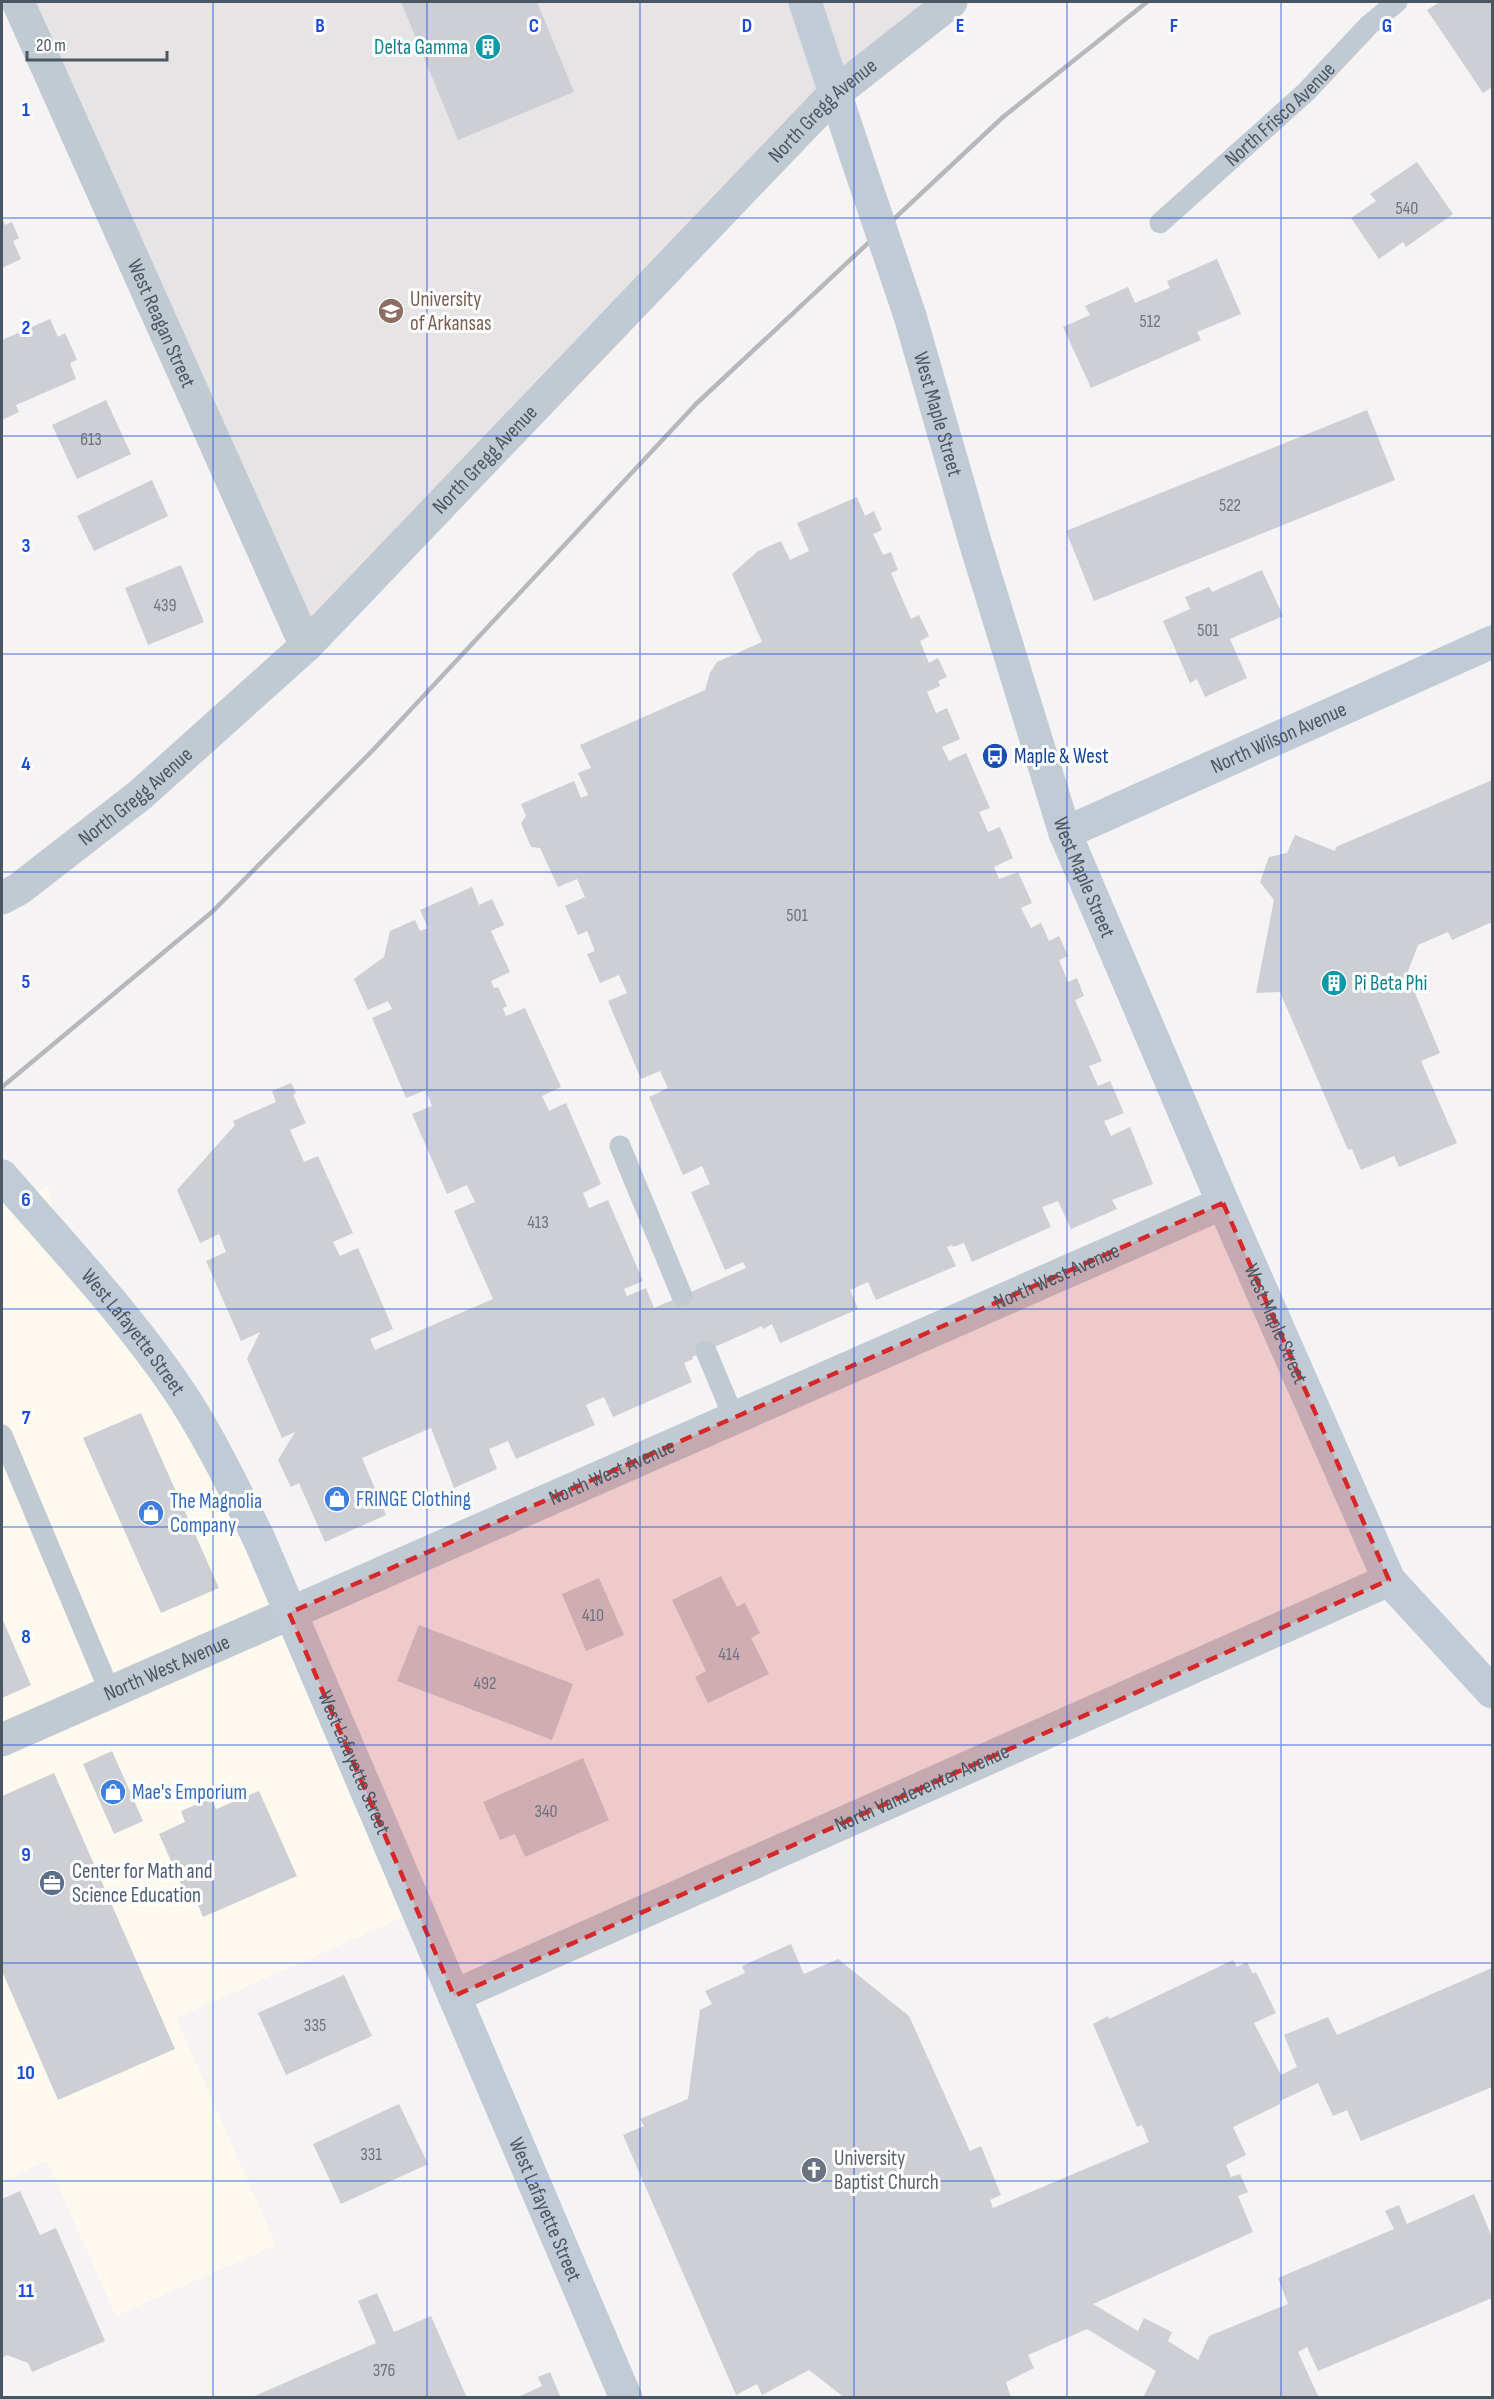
<svg xmlns="http://www.w3.org/2000/svg" width="1494" height="2399" font-family="'Sofia Sans Condensed',sans-serif">
	<style>
		.commercial { fill: #fdf9ef }
		.education { fill: #e6e4e5 }
		.building { fill: #cdcfd5 }
		.lines { fill: none; stroke-linecap: round; stroke-linejoin: round }
		.lane { stroke: #c1cad2; stroke-width: 21 }
		.street { stroke: #c1cad2; stroke-width: 33 }
		.secondary { stroke: #c1cbd6; stroke-width: 33 }
		.rail { stroke: #b5b8bd; stroke-width: 4.5 }
		.secondary-bridge { stroke: #c1cbd6; stroke-width: 33 }
		.marked { fill: #d62828; fill-opacity: 0.2; stroke: #d62828; stroke-width: 4.5; stroke-dasharray: 12 8; stroke-linejoin: round }
		.grid { fill: none; stroke: #1d4ed8; stroke-width: 1.5; stroke-opacity: 0.55 }
		.labels { text-anchor: middle; stroke-width: 6; stroke-linejoin: round; paint-order: stroke }
		.number-label { font-size: 18px; fill: #6b747e }
		.culture-label { font-size: 21px; fill: #0d838f; stroke: #fff; text-anchor: end }
		.street-label { font-size: 21px; fill: #4a5661; stroke: #fff }
		.education-label { font-size: 21px; fill: #785e54; stroke: #fff; text-anchor: start }
		.transit-label { font-size: 21px; fill: #164399; stroke: #fff; text-anchor: start }
		.shop-label { font-size: 21px; fill: #366cbe; stroke: #fff; text-anchor: start }
		.service-label { font-size: 21px; fill: #4e5e75; stroke: #fff; text-anchor: start }
		.worship-label { font-size: 21px; fill: #5b616d; stroke: #fff; text-anchor: start }
		.grid-label { font-size: 20px; text-anchor: middle; font-weight: bold; fill: #1d4ed8; stroke: #fff; stroke-width: 6; stroke-linejoin: round; paint-order: stroke }
	</style>
	<rect width="100%" height="100%" fill="#f5f3f3"/>
	<!-- commercial -->
	<path class="commercial" d="M48 1185 57 1239 182 1396 417 1911 176 2018 276 2245 116 2316 47 2161 2 2181V1211Z"/>
	<!-- education -->
	<path class="education" d="M34 2H951L306 646Z"/>
	<!-- building -->
	<path class="building" d="M401 2H537L574 92 458 140Z
		M1440 2H1492V87L1483 93 1427 10Z
		M1417 162 1453 214 1406 247 1403 242 1379 259 1351 218 1376 201 1370 194Z
		M2 217 5 225 12 222 19 238 13 241 21 259 2 268Z
		M1217 259 1241 314 1197 332 1201 340 1091 388 1063 327 1090 315 1085 306 1128 287 1135 303 1170 288 1167 281Z
		M50 319 58 337 65 333 71 346 77 360 70 363 76 379 16 405 19 412 2 420V340Z
		M106 400 131 454 77 479 52 425Z
		M1367 410 1395 480 1094 601 1066 531Z
		M152 480 168 516 94 551 77 516Z
		M857 497 865 516 874 511 882 530 873 534 883 555 891 552 898 570 891 573 911 619 919 615 929 636 920 641 929 663 938 658 947 677 938 681 940 686 927 692 936 713 947 708 960 739 942 747 949 761 966 753 990 808 979 812 988 832 1000 827 1013 858 994 867 999 879 1018 872 1032 903 1021 908 1031 928 1041 923 1049 941 1059 936 1068 956 1059 960 1068 982 1077 978 1084 996 1075 1000 1102 1061 1089 1066 1098 1086 1110 1081 1124 1113 1104 1121 1111 1136 1130 1127 1153 1184 1112 1200 1117 1209 1071 1229 1058 1201 1042 1207 1051 1227 972 1262 964 1243 953 1247 952 1245 947 1247 956 1266 876 1300 868 1282 850 1290 858 1309 780 1343 772 1324 763 1329 762 1326 692 1357 693 1359 684 1363 692 1382 613 1417 604 1397 586 1405 595 1425 516 1459 508 1441 489 1449 497 1469 454 1488 431 1428 362 1458 386 1515 325 1542 299 1483 291 1487 278 1460 295 1432 282 1438 247 1359 260 1332 241 1341 206 1261 226 1252 219 1234 200 1243 177 1190 235 1125 233 1121 276 1102 272 1091 291 1083 296 1093 293 1095 306 1123 290 1130 304 1162 318 1156 353 1233 333 1242 340 1256 358 1248 393 1329 370 1339 375 1350 493 1299 454 1211 475 1202 467 1185 447 1194 412 1114 432 1106 426 1090 406 1098 372 1018 392 1009 388 1001 368 1010 354 979 384 957 390 931 415 920 420 931 428 928 420 910 472 887 479 905 492 899 504 925 491 931 510 972 491 981 494 988 498 987 507 1006 503 1008 506 1016 525 1008 561 1087 542 1096 549 1111 566 1103 601 1184 583 1193 589 1208 608 1200 643 1281 624 1289 627 1296 646 1288 654 1308 746 1268 743 1262 725 1270 691 1192 710 1184 702 1166 683 1175 649 1097 668 1088 660 1071 641 1079 608 1001 627 993 619 975 600 983 587 954 595 951 587 931 578 935 565 906 585 897 577 879 558 887 540 848 531 847 521 823 526 816 521 804 574 781 581 798 588 795 578 773 591 768 580 745 705 690 710 673 717 662 762 642 732 574 758 551 781 541 790 560 809 551 797 523Z
		M181 565 204 622 148 645 125 588Z
		M1262 570 1283 616 1230 639 1247 678 1205 697 1197 679 1190 683 1163 621 1190 609 1185 597 1209 587 1212 592Z
		M1492 780V922L1452 940 1448 932 1418 945 1407 974 1440 1053 1421 1061 1457 1143 1399 1167 1394 1156 1361 1170 1352 1149 1348 1150 1280 992 1256 993 1274 900 1260 882 1269 857 1287 853 1295 835 1335 851 1336 847Z
		M141 1413 219 1588 161 1613 83 1438Z
		M721 1576 737 1607 745 1603 760 1633 751 1638 769 1674 708 1703 695 1677 706 1671 672 1600Z
		M599 1578 624 1635 586 1651 562 1594Z
		M2 1618 31 1685 2 1698Z
		M419 1625 573 1684 552 1740 397 1681Z
		M112 1751 143 1821 114 1834 83 1764Z
		M583 1758 609 1820 525 1857 515 1834 500 1840 483 1802Z
		M54 1773 175 2049 58 2100 2 1971V1796Z
		M259 1791 297 1876 203 1917 194 1895 187 1897 159 1834 185 1822 181 1811 212 1798 216 1809Z
		M791 1944 804 1974 838 1959 909 2016 970 2151 981 2146 1001 2195 990 2200 993 2208 1149 2142 1142 2125 1137 2127 1093 2024 1108 2016 1109 2019 1233 1960 1237 1967 1247 1962 1253 1974 1256 1972 1276 2013 1254 2023 1281 2075 1297 2067 1284 2035 1328 2017 1337 2035 1492 1968V2087L1361 2141 1347 2110 1333 2116 1318 2083 1280 2101V2104L1233 2127 1246 2155 1226 2165 1231 2177 1240 2174 1248 2192 1238 2196 1253 2232 1093 2304 1138 2331 1144 2318 1172 2332 1168 2341 1198 2360 1209 2336 1288 2304 1278 2278 1394 2229 1385 2211 1399 2205 1407 2224 1474 2194 1492 2237V2298L1318 2371 1307 2347 1298 2352 1319 2398H1143L1156 2371 1087 2329 1028 2355 1034 2368 1006 2382 1011 2398H845L809 2370 762 2395 757 2384 736 2395 623 2135 644 2126 640 2119 688 2099 700 2010 712 2004 705 1991 745 1973 742 1966Z
		M344 1975 372 2036 286 2075 258 2013Z
		M399 2104 428 2164 341 2204 313 2144Z
		M20 2191 40 2235 56 2228 105 2341 32 2372 28 2363 7 2355 2 2358V2199Z
		M377 2293 394 2332 431 2316 467 2398H250L376 2343 358 2301Z
		M550 2372 561 2398H516L542 2386 538 2377Z"/>
	<g class="lines">
		<!-- lane -->
		<g class="lane">
			<path id="s1" d="M1160 223 1306 92 1369 25 1397 2"/>
			<path d="M620 1146 682 1296"/>
			<path d="M706 1351 734 1418"/>
			<path d="M2 1435 110 1692"/>
		</g>
		<!-- street -->
		<g class="street">
			<path id="s2" d="M18 2 306 646"/>
			<path id="s3" d="M2 898 19 889 140 795 306 646 834 94 951 2"/>
			<path id="s4" d="M2 1740 1223 1203"/>
			<path id="s5" d="M454 1996 1389 1580"/>
		</g>
		<!-- secondary -->
		<g class="secondary">
			<path d="M805 2 856 156"/>
			<path id="s6" d="M910 316 975 542 1065 833 1223 1203 1389 1580 1492 1692"/>
			<path id="s7" d="M1065 833 1492 642"/>
			<path id="s8" d="M2 1176C63 1247 129 1316 181 1394 211 1440 235 1490 259 1539L626 2398"/>
		</g>
		<!-- rail -->
		<path class="rail" d="M2 1087 212 912 374 749 696 404 1003 117 1147 2"/>
		<!-- secondary-bridge -->
		<path class="secondary-bridge" d="M856 156 910 316"/>
	</g>
	<!-- marked area -->
	<path class="marked" d="M1223 1203 1389 1580 454 1996 289 1613Z"/>
	<!-- grid -->
	<path class="grid" d="M213 2V2398M427 2V2398M640 2V2398M854 2V2398M1067 2V2398M1281 2V2398M2 218H1492M2 436H1492M2 654H1492M2 872H1492M2 1090H1492M2 1309H1492M2 1527H1492M2 1745H1492M2 1963H1492M2 2181H1492"/>
	<!-- icons -->
	<defs>
		<g id="building-disc" transform="scale(1.35)"><circle r="9.5" fill="#0f9aa8" stroke="#fff"/><path d="M-4-6H4V6H1V3H-1V6H-4ZM-2.5-4.3h1.7v1.8h-1.7ZM.8-4.3h1.7v1.8H.8ZM-2.5-1h1.7V.8h-1.7ZM.8-1h1.7V.8H.8Z" fill="#fff"/></g>
		<g id="university-disc" transform="scale(1.35)"><circle r="9.5" fill="#8d6e63" stroke="#fff"/><path d="M0-5L7-2L0 1L-7-2ZM-4 1L0 2.5L4 1V4Q0 6-4 4Z" fill="#fff"/></g>
		<g id="bus-disc" transform="scale(1.35)"><circle r="9.5" fill="#1a4fb4" stroke="#fff"/><path d="M-5-6H5V4H4V6H2V4H-2V6H-4V4H-5ZM-3.5-4V0h7V-4ZM-3.5 1.2v1.5H-2V1.2ZM2 1.2v1.5H3.5V1.2Z" fill="#fff"/></g>
		<g id="shop-disc" transform="scale(1.35)"><circle r="9.5" fill="#3f7fe0" stroke="#fff"/><path d="M-5-2.5h2.3a2.7 3.5 0 0 1 5.4 0H5L5.5 6h-11ZM-1.5-2.5h3a1.5 2.3 0 0 0-3 0Z" fill="#fff"/></g>
		<g id="office-disc" transform="scale(1.35)"><circle r="9.5" fill="#5c6f8a" stroke="#fff"/><path d="M-6-3h4V-5.5h4V-3h4V5H-6ZM-1-4.5V-3h2v-1.5ZM-6 0V1H6V0Z" fill="#fff"/></g>
		<g id="church-disc" transform="scale(1.35)"><circle r="9.5" fill="#6b7280" stroke="#fff"/><path d="M-1.2-6h2.4v3.5h3.3v2.4h-3.3V6h-2.4V-.1h-3.3v-2.4h3.3Z" fill="#fff"/></g>
	</defs>
	<g fill-rule="evenodd">
		<use href="#building-disc" x="488" y="47"/>
		<use href="#university-disc" x="391" y="311"/>
		<use href="#bus-disc" x="995" y="756"/>
		<use href="#building-disc" x="1334" y="983"/>
		<use href="#shop-disc" x="337" y="1499"/>
		<use href="#shop-disc" x="151" y="1513"/>
		<use href="#shop-disc" x="113" y="1792"/>
		<use href="#office-disc" x="52" y="1883"/>
		<use href="#church-disc" x="814" y="2170"/>
	</g>
	<g class="labels">
		<!-- number labels -->
		<g class="number-label">
			<text x="1407" y="214">540</text>
			<text x="1150" y="327">512</text>
			<text x="91" y="445">613</text>
			<text x="1230" y="511">522</text>
			<text x="165" y="611">439</text>
			<text x="1208" y="636">501</text>
			<text x="797" y="921">501</text>
			<text x="538" y="1228">413</text>
			<text x="593" y="1621">410</text>
			<text x="729" y="1660">414</text>
			<text x="485" y="1689">492</text>
			<text x="546" y="1817">340</text>
			<text x="315" y="2031">335</text>
			<text x="371" y="2160">331</text>
			<text x="384" y="2376">376</text>
		</g>
		<!-- culture labels -->
		<g class="culture-label">
			<text x="468" y="54">Delta Gamma</text>
			<text x="1354" y="990" text-anchor="start">Pi Beta Phi</text>
		</g>
		<!-- street labels -->
		<g class="street-label">
			<text dy="7" stroke="none"><textPath href="#s3" startOffset="1140">North Gregg Avenue</textPath></text>
			<text dy="7" stroke="none"><textPath href="#s1" startOffset="162">North Frisco Avenue</textPath></text>
			<text dy="7" stroke="none"><textPath href="#s2" startOffset="352">West Reagan Street</textPath></text>
			<text dy="7" stroke="none"><textPath href="#s6" startOffset="102">West Maple Street</textPath></text>
			<text dy="7" stroke="none"><textPath href="#s3" startOffset="654">North Gregg Avenue</textPath></text>
			<text dy="7" stroke="none"><textPath href="#s7" startOffset="234">North Wilson Avenue</textPath></text>
			<text dy="7" stroke="none"><textPath href="#s3" startOffset="168">North Gregg Avenue</textPath></text>
			<text dy="7" stroke="none"><textPath href="#s6" startOffset="588">West Maple Street</textPath></text>
			<text dy="7" stroke="none"><textPath href="#s4" startOffset="1152">North West Avenue</textPath></text>
			<text dy="7" stroke="none"><textPath href="#s6" startOffset="1074">West Maple Street</textPath></text>
			<text dy="7" stroke="none"><textPath href="#s8" startOffset="204">West Lafayette Street</textPath></text>
			<text dy="7" stroke="none"><textPath href="#s4" startOffset="666">North West Avenue</textPath></text>
			<text dy="7" stroke="none"><textPath href="#s4" startOffset="180">North West Avenue</textPath></text>
			<text dy="7" stroke="none"><textPath href="#s8" startOffset="690">West Lafayette Street</textPath></text>
			<text dy="7" stroke="none"><textPath href="#s5" startOffset="512">North Vandeventer Avenue</textPath></text>
			<text dy="7" stroke="none"><textPath href="#s8" startOffset="1176">West Lafayette Street</textPath></text>
		</g>
		<!-- education labels -->
		<g class="education-label">
			<text x="410" y="306">University<tspan x="410" dy="24">of Arkansas</tspan></text>
		</g>
		<!-- transit labels -->
		<g class="transit-label">
			<text x="1014" y="763">Maple &amp; West</text>
		</g>
		<!-- shop labels -->
		<g class="shop-label">
			<text x="356" y="1506">FRINGE Clothing</text>
			<text x="170" y="1508">The Magnolia<tspan x="170" dy="24">Company</tspan></text>
			<text x="132" y="1799">Mae's Emporium</text>
		</g>
		<!-- service labels -->
		<g class="service-label">
			<text x="72" y="1878">Center for Math and<tspan x="72" dy="24">Science Education</tspan></text>
		</g>
		<!-- worship labels -->
		<g class="worship-label">
			<text x="834" y="2165">University<tspan x="834" dy="24">Baptist Church</tspan></text>
		</g>
	</g>
	<g class="grid-label">
		<text x="320" y="32">B</text>
		<text x="534" y="32">C</text>
		<text x="747" y="32">D</text>
		<text x="960" y="32">E</text>
		<text x="1174" y="32">F</text>
		<text x="1387" y="32">G</text>
		<text x="26" y="116">1</text>
		<text x="26" y="334">2</text>
		<text x="26" y="552">3</text>
		<text x="26" y="770">4</text>
		<text x="26" y="988">5</text>
		<text x="26" y="1206">6</text>
		<text x="26" y="1424">7</text>
		<text x="26" y="1643">8</text>
		<text x="26" y="1861">9</text>
		<text x="26" y="2079">10</text>
		<text x="26" y="2297">11</text>
	</g>
	<!-- border -->
	<rect width="1494" height="2399" fill="none" stroke="#4a5661" stroke-width="6"/>
	<!-- scale -->
	<path d="M27 51v9h140v-9" fill="none" stroke="#4a5661" stroke-width="3"/>
	<text x="36" y="51" font-size="18" fill="#4a5661" stroke="#ffffff" stroke-width="4.5" paint-order="stroke">20 m</text>
</svg>
